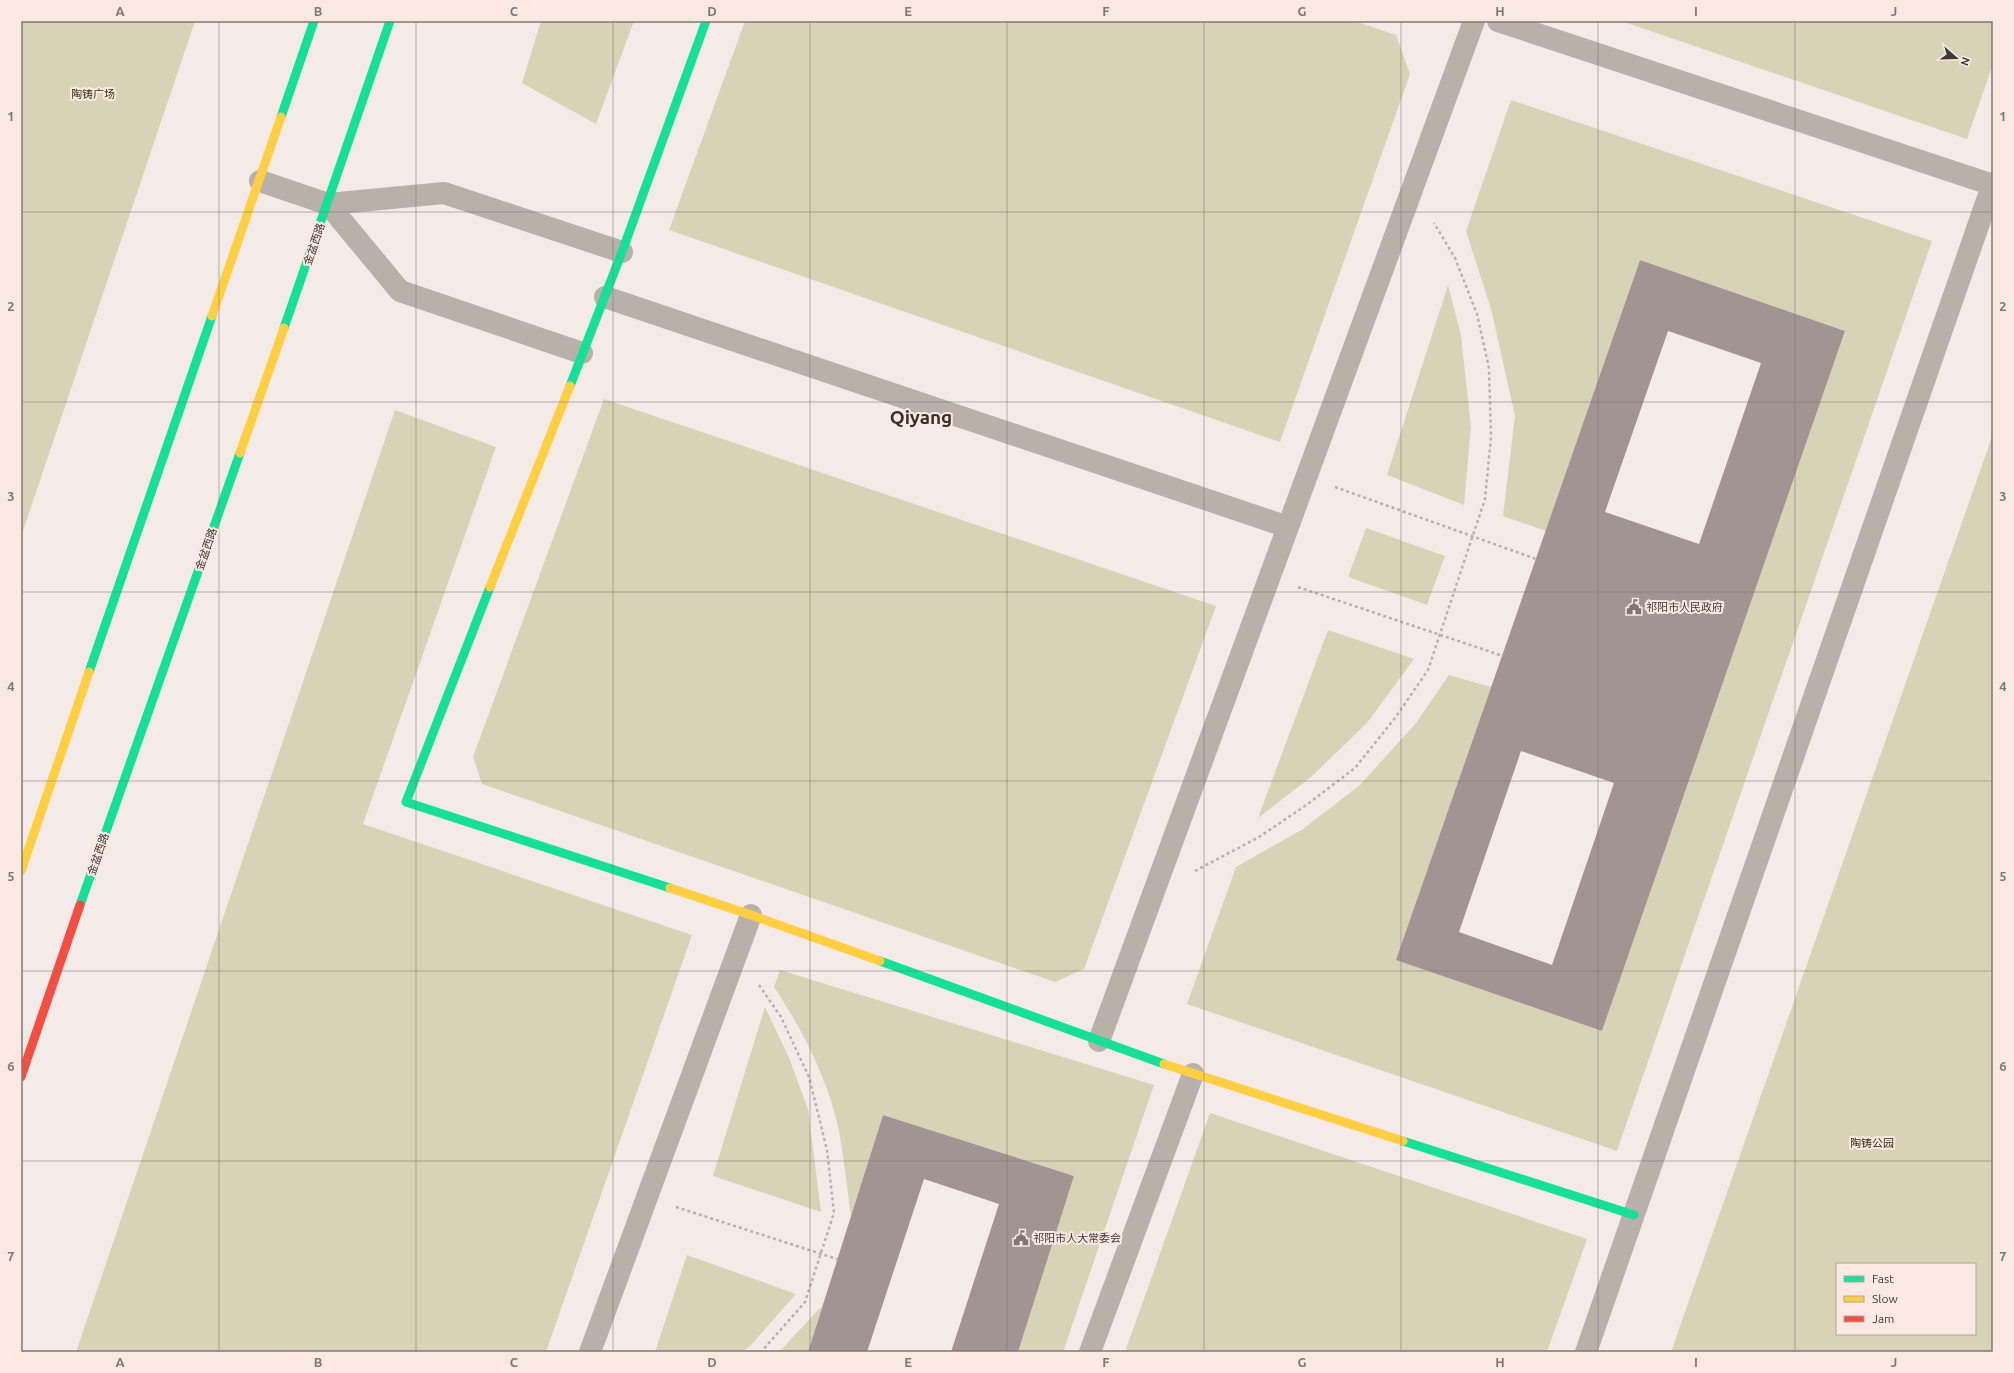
<svg xmlns="http://www.w3.org/2000/svg" width="2014" height="1373" font-family="Ubuntu,'Noto Sans SC',sans-serif">
	<style>
		.green { fill: #d8d3b6; fill-rule: evenodd }
		.building { fill: #a39494; fill-rule: evenodd }
		.lines { fill: none; stroke-linecap: round; stroke-linejoin: round }
		.path { stroke: #b7b0ab; stroke-width: 2.5; stroke-dasharray: 3 3; stroke-linecap: butt }
		.street { stroke: #b8b0a9; stroke-width: 22 }
		.fast { stroke: #16e098; stroke-width: 9 }
		.slow { stroke: #ffcf43; stroke-width: 9 }
		.jam { stroke: #f24e42; stroke-width: 9 }
		.grid { fill: none; stroke: #7f7775; stroke-width: 1; stroke-opacity: 0.55 }
		.labels { text-anchor: middle; stroke-width: 4; stroke-linejoin: round; paint-order: stroke }
		.park-label { font-size: 11px; fill: #312f11; stroke: #fae9e2 }
		.street-label { font-size: 11px; fill: #403937; stroke: #fae9e2 }
		.poi-label { font-size: 11px; fill: #403937; stroke: #fae9e2; text-anchor: start }
		.town-label { font-size: 19px; font-weight: bold; fill: #3a2d28; stroke: #fae9e2 }
		.neatline { fill: none; stroke: #7f7775; stroke-width: 1.5 }
		.grid-label { font-size: 13px; text-anchor: middle; font-weight: bold; fill: #7f7775 }
	</style>
	<rect width="100%" height="100%" fill="#f4ebe8"/>
	<!-- green -->
	<path class="green" d="M21 21H195L21 537Z
		M541 21H634L596 124 522 83Z
		M745 21H1355L1396 35 1410 74 1280 442 669 230Z
		M1621 21H1993V64L1967 139Z
		M1511 100 1932 241 1617 1151 1187 1004 1236 867 1303 829 1360 785 1416 723 1449 675 1491 687 1397 960 1602 1031 1845 331 1640 260 1546 531 1503 516 1515 416 1491 309 1466 231Z
		M1448 285 1461 335 1471 427 1464 505 1387 475Z
		M604 399 1216 606 1084 969 1055 982 482 784 473 757Z
		M395 410 496 447 363 824 692 935 546 1352H76Z
		M1993 434V1352H1671ZM1837 1264H1975V1334H1837Z
		M1366 528 1445 556 1427 605 1348 577Z
		M1328 630 1414 659 1367 723 1311 777 1258 818Z
		M780 970 1154 1085 1063 1352H1018L1074 1176 883 1115 851 1216C847 1188 844 1159 839 1131 828 1079 803 1031 774 987Z
		M765 1007 789 1058 808 1109 821 1212 713 1176Z
		M1210 1113 1587 1239 1547 1352H1125Z
		M687 1255 796 1294 751 1345 742 1352H655Z
		M822 1306 808 1352H779Z"/>
	<!-- building -->
	<path class="building" d="M1640 260 1845 331 1602 1031 1396 960ZM1668 331 1761 363 1699 544 1605 512ZM1521 751 1614 783 1552 965 1459 932Z
		M883 1115 1074 1176 1018 1352H951L999 1204 924 1179 867 1352H808Z"/>
	<g class="lines">
		<!-- path -->
		<path class="path" d="M1335 487 1536 559
			M1298 587 1503 656
			M1195 871 1259 837 1305 806 1355 768 1395 718 1428 670 1485 499 1491 437 1489 368 1477 314 1455 258 1434 223
			M759 985 781 1017 809 1077 827 1150 834 1213 805 1302 761 1352
			M676 1207 837 1259"/>
		<!-- street -->
		<path class="street" d="M1498 21 1993 185
			M260 181 328 204 444 193 622 252
			M328 204 400 291 582 353
			M605 297 1288 527
			M1099 1041 1474 21
			M590 1352 751 915
			M1090 1352 1193 1074
			M1586 1352 1993 183"/>
		<!-- fast -->
		<path class="fast" d="M281 117 314 21
			M284 328 390 21
			M570 386 622 252 706 21
			M490 587 406 802 670 888
			M89 672 212 316
			M80 905 240 453
			M880 961 1164 1064
			M1403 1141 1634 1215"/>
		<!-- slow -->
		<path class="slow" d="M212 316 281 117
			M240 453 284 328
			M490 587 570 386
			M21 871 89 672
			M670 888 751 915 880 961
			M1164 1064 1403 1141"/>
		<!-- jam -->
		<path class="jam" d="M21 1077 80 905"/>
	</g>
	<!-- grid -->
	<path class="grid" d="M219 21V1352M416 21V1352M613 21V1352M810 21V1352M1007 21V1352M1204 21V1352M1401 21V1352M1598 21V1352M1795 21V1352M21 212H1993M21 402H1993M21 592H1993M21 781H1993M21 971H1993M21 1161H1993"/>
	<!-- icons -->
	<defs>
		<g id="civic-bare" transform="scale(1.2)"><path d="M-.6-6.5H3V-4.5H.6V-3L4-1V1h2V6H-6V1h2V-1L-.6-3ZM-1.2 2.5V6h2.4V2.5Z" fill="#7f7775" stroke="#fae9e2" stroke-width="2.5" paint-order="stroke"/></g>
	</defs>
	<g fill-rule="evenodd">
		<use href="#civic-bare" x="1634" y="607"/>
		<use href="#civic-bare" x="1021" y="1238"/>
	</g>
	<g class="labels">
		<!-- park labels -->
		<g class="park-label">
			<text x="93" y="98">陶铸广场</text>
			<text x="1872" y="1147">陶铸公园</text>
		</g>
		<!-- street labels -->
		<g class="street-label">
			<text transform="translate(314 244) rotate(-71)" y="4">金盆西路</text>
			<text transform="translate(206 549) rotate(-71)" y="4">金盆西路</text>
			<text transform="translate(98 854) rotate(-71)" y="4">金盆西路</text>
		</g>
		<!-- poi labels -->
		<g class="poi-label">
			<text x="1646" y="611">祁阳市人民政府</text>
			<text x="1033" y="1242">祁阳市人大常委会</text>
		</g>
		<!-- town labels -->
		<g class="town-label">
			<text x="921" y="424">Qiyang</text>
		</g>
	</g>
	<!-- border -->
	<rect width="2014" height="1373" fill="none" stroke="#fae9e2" stroke-width="44"/>
	<!-- legend -->
	<rect x="1836" y="1263" width="140" height="72" fill="#fae9e2" stroke="#b0a39e"/>
	<rect x="1844" y="1276" width="20" height="6" fill="#16e098" stroke="#b0a39e"/>
	<text x="1872" y="1283" font-size="12" fill="#403937">Fast</text>
	<rect x="1844" y="1296" width="20" height="6" fill="#ffcf43" stroke="#b0a39e"/>
	<text x="1872" y="1303" font-size="12" fill="#403937">Slow</text>
	<rect x="1844" y="1316" width="20" height="6" fill="#f24e42" stroke="#b0a39e"/>
	<text x="1872" y="1323" font-size="12" fill="#403937">Jam</text>
	<!-- north arrow -->
	<g transform="translate(1956 58) rotate(110)" stroke="#fae9e2" stroke-width="3" paint-order="stroke">
	<path d="M0-3L7 15L0 10L-7 15Z" fill="#403937"/>
	<text y="-6" font-size="11" font-weight="bold" text-anchor="middle" fill="#403937">N</text>
	</g>
	<rect x="22" y="22" width="1970" height="1329" class="neatline"/>
	<g class="grid-label">
		<text x="120" y="16">A</text>
		<text x="318" y="16">B</text>
		<text x="514" y="16">C</text>
		<text x="712" y="16">D</text>
		<text x="908" y="16">E</text>
		<text x="1106" y="16">F</text>
		<text x="1302" y="16">G</text>
		<text x="1500" y="16">H</text>
		<text x="1696" y="16">I</text>
		<text x="1894" y="16">J</text>
		<text x="11" y="121">1</text>
		<text x="2003" y="121">1</text>
		<text x="11" y="311">2</text>
		<text x="2003" y="311">2</text>
		<text x="11" y="501">3</text>
		<text x="2003" y="501">3</text>
		<text x="11" y="691">4</text>
		<text x="2003" y="691">4</text>
		<text x="11" y="881">5</text>
		<text x="2003" y="881">5</text>
		<text x="11" y="1071">6</text>
		<text x="2003" y="1071">6</text>
		<text x="11" y="1261">7</text>
		<text x="2003" y="1261">7</text>
		<text x="120" y="1367">A</text>
		<text x="318" y="1367">B</text>
		<text x="514" y="1367">C</text>
		<text x="712" y="1367">D</text>
		<text x="908" y="1367">E</text>
		<text x="1106" y="1367">F</text>
		<text x="1302" y="1367">G</text>
		<text x="1500" y="1367">H</text>
		<text x="1696" y="1367">I</text>
		<text x="1894" y="1367">J</text>
	</g>
</svg>
